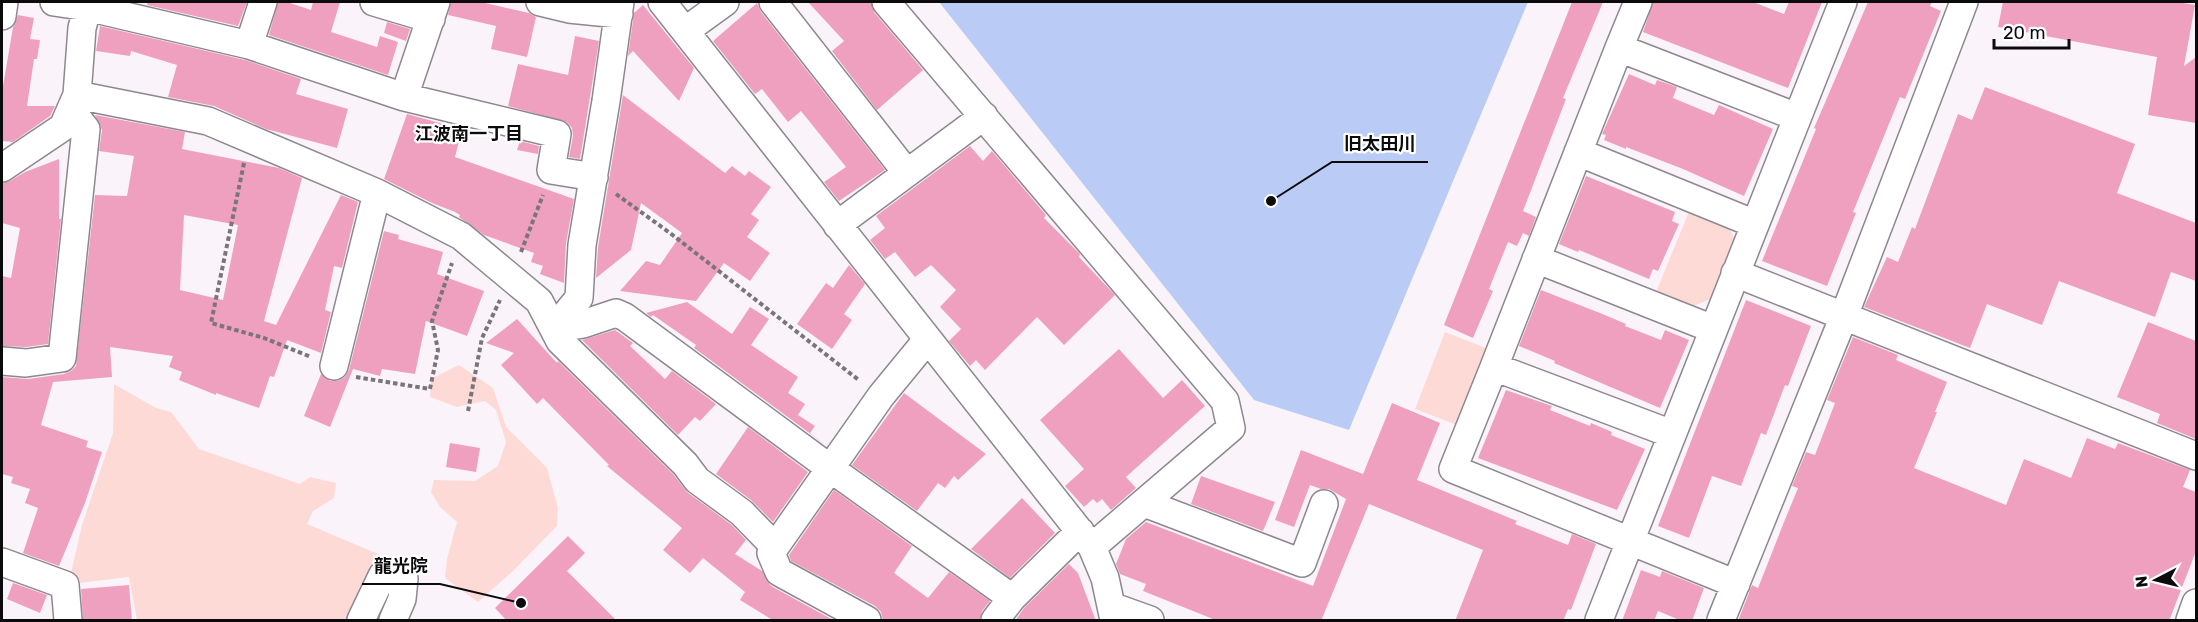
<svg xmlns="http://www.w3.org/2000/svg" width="2198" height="622" font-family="Rubik,'Noto Sans JP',sans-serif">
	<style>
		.green { fill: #fedad7 }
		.water { fill: #baccf5 }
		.building { fill: #f0a0bf; fill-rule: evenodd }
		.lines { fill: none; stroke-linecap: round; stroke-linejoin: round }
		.minor-casing { stroke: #8d888d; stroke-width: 30 }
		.path { stroke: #797579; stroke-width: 4; stroke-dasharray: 4.5 3; stroke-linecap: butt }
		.minor { stroke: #fff; stroke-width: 27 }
		.labels { text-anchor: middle; stroke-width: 4.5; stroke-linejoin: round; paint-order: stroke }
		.neighbourhood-label { font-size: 18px; font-weight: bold; fill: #0c0b0c; stroke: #fff }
		.leader { fill: none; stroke: #0c0b0c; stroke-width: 2 }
		.callout-dot { fill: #0c0b0c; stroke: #fff; stroke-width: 2 }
		.callout-label { font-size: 18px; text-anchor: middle; font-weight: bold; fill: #0c0b0c; stroke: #fff; stroke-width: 4.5; stroke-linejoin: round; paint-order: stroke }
	</style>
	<rect width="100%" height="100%" fill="#faf4fa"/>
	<!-- green -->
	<path class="green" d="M1690 209 1728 225 1736 243 1713 298 1691 307 1656 292Z
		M1445 332 1486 348 1457 425 1415 409Z
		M459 365 493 388 506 427 547 468 558 508 557 526 513 571 478 602 445 578 447 559 457 522 440 507 431 492 434 480 475 481 498 466 506 442 496 410 485 401 457 407 430 397 431 379Z
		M114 384 156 408 171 412 199 449 300 484 310 477 336 483 334 498 313 511 307 524 385 557 354 620H137L129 577 71 584 70 577 82 525 113 433Z"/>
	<!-- water -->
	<path class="water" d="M939 2H1528L1349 430 1254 400Z"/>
	<!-- building -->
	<path class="building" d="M148 2H247L238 26 147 5Z
		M278 2H287L311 10 313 2H340L331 32 377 47 380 36 398 42 388 75 269 35Z
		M451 2H481L529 13 536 17 527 57 491 49 496 26 448 15Z
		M808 2H871L874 12 923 70 877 110 832 51 844 41Z
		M1572 2H1603L1563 98 1566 99 1523 211 1536 217 1529 236 1523 233 1517 246 1508 242 1489 289 1493 291 1473 338 1444 325Z
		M1653 2H1753L1784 14 1789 2H1822L1788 88 1643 32Z
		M1868 2H1932L1930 6 1941 11 1905 99 1900 97 1853 212 1856 213 1827 286 1762 261 1816 129 1814 128 1824 105Z
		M2003 2H2177L2195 5 2184 66 2196 57V123L2148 115 2157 57 1998 27Z
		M757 3 761 12 885 170 839 201 824 182 846 167 801 111 788 122 762 89 755 94 713 41Z
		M643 5 694 68 679 101 633 51 628 56 634 13Z
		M18 15 34 18 30 39 40 40 37 59H34L27 106H55L50 116 13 142 2 141V92L13 27Z
		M387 22 410 29 406 41 384 33Z
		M100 26 245 60 301 79 296 94 348 109 337 148 266 129 214 106 168 97 177 65 131 51 130 56 96 51Z
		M575 36 599 41 580 159 569 157 573 136 572 128 567 122 508 106 518 64 568 75Z
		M1629 74 1655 85 1657 80 1677 87 1673 98 1714 115 1719 105 1773 129 1744 196 1683 169 1626 147V149L1604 140 1606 135 1602 134Z
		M1985 87 2135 144 2117 193 2196 223V281L2171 272 2155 317 2059 281 2042 325 1987 304 1970 348 1864 307 1887 257 1898 262 1912 227 1915 229 1958 114 1972 120Z
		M623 95 725 173 732 166 745 176 749 171 771 187 751 214 759 220 747 237 770 253 750 281 724 263 696 301 620 291 646 261 660 265 682 233 641 203 631 250 596 278 598 247Z
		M407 114 462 129 455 157 574 199 566 243 564 283 540 274 543 266 531 262 534 253 484 235 459 217 460 215 455 212 432 203 384 179Z
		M95 115 185 132 182 149 279 168 302 178 264 321 276 325 341 195 358 202 342 268 334 266 325 310 331 312 321 353 287 340 274 377 270 376 259 408 216 393V395L179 380 182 372 169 367 173 356 110 347 112 377 53 382 41 425 88 441 86 447 102 452 85 503 59 566 23 553 38 508 25 503 30 489 11 483 13 477 2 474V377L28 379 64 374 71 371 76 366 95 195 127 196 134 156 99 151 102 130ZM184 215 238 225 223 300 180 290Z
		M520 141 539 146 538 154 517 150Z
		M970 146 983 161 992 151 1046 215 1044 218 1080 254 1079 257 1115 295 1064 345 1037 317 985 370 976 360 970 366 949 341 961 329 940 307 956 290 931 265 915 277 895 252 885 259 870 240 885 228 876 216Z
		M59 159V219H61L48 344 26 347 2 346V276L11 278 20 228 2 223V183L10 181 25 172Z
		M1586 176 1675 212 1672 221 1679 224 1658 271 1653 269 1649 279 1579 250 1578 252 1559 244Z
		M384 231 399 235 398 239 443 252 437 274 484 291 467 336 426 321 415 374 382 369 380 376 353 369 330 427 304 416 321 374 330 381H338L345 377 349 370Z
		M849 265 865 284 844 314 852 320 832 349 797 324 826 283 833 288Z
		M1541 290 1600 313 1626 324 1625 326 1661 340 1665 330 1689 340 1660 408 1554 363 1555 361 1519 346Z
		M1746 300 1811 326 1788 386 1785 385 1766 435 1761 433 1741 486 1712 476 1689 538 1658 526Z
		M687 302 732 334 750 307 769 319 751 345 798 377 788 393 805 404 798 415 815 426 810 433 827 446 694 348 696 345 653 315 651 317 646 313Z
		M517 319 557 363 558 361 673 474 687 492 732 525 746 540 735 554 762 571 771 586 835 621H774L740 600 745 592 703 558 690 573 663 550 682 528 607 466 609 465 543 398 537 404 501 365 514 353 486 343Z
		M2148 322 2196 341V439L2157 423 2160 414 2117 397Z
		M615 330 633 343 630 346 665 379 672 371 716 404 700 421 695 417 678 435 582 340Z
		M1853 337 1898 355 1896 360 1947 382 1935 412H1937L1914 468 2006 505 2024 459 2071 478 2087 438 2115 449 2118 443 2190 470 2183 487 2196 492V551L2169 621H1738L1752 585 1758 588 1784 522 1798 488 1792 486 1806 452 1815 455 1835 403 1827 400Z
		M1119 349 1163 398 1182 380 1205 406 1126 477 1136 488 1111 510 1102 499 1097 503 1093 499 1084 507 1065 486 1084 469 1040 420Z
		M1506 390 1552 406 1550 410 1590 426 1591 423 1612 432 1611 435 1645 449 1617 510 1478 458Z
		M904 393 986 454 958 480 954 476 945 488 938 483 917 511 852 465Z
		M1392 403 1440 423 1417 480 1517 521 1515 524 1568 545 1572 534 1596 544 1571 610 1568 609 1563 621H1455L1483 550 1369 504 1321 621H1218L1143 591 1146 584 1120 574 1116 564 1126 539 1146 522 1313 586 1346 499 1329 489H1321L1310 485 1294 527 1275 520 1301 450 1363 474Z
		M748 427 808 472 773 522 751 500 716 474Z
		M450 443 480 448 476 472 446 467Z
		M1201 476 1275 502 1263 531 1191 504Z
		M834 490 912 546 894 573 928 598 949 572 990 601 982 611 980 621H883L881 612 875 606 791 561 789 555Z
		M1022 498 1055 533 1010 578 971 549Z
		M568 536 585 553 567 571 617 621H507L495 608Z
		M1069 564 1078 573 1096 621H1015L1024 608Z
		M1641 570 1660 577 1662 571 1704 588 1692 621H1682L1658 611 1654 621H1622Z
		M13 583 47 595 40 613 7 599Z
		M129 585 132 621H83L81 589Z"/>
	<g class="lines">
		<!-- minor casing -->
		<g class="minor-casing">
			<path id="minor" d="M54 2 87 7 249 45 404 97 557 134 551 170 594 177
				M374 2 431 19
				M540 2 569 9 619 14
				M662 2 1092 547 1105 578 1114 620
				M773 2 907 173
				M886 2 1225 401 1231 428 1092 547
				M2 16 4 2
				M685 31 725 2
				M249 45 263 2
				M1619 48 1638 2
				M77 95 208 121 377 193 461 236 539 301 560 341 685 464 697 480 742 513 775 547 771 553 779 572 867 620
				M404 97 436 2
				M1578 152 1755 224
				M2 168 63 127 77 95 82 28 89 2
				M837 225 984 116
				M1536 259 1713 329
				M1735 273 2196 456
				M554 329 583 324 616 313 625 317 831 469 1012 598
				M554 329 579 298 582 245 606 101 620 2
				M2 361 26 363 62 358 86 129 71 110
				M334 366 377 193
				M1494 367 1619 48 1797 117
				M1672 434 1494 367 1453 469 1736 584
				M1144 503 1302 563 1324 504
				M775 547 881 396 927 340
				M2 562 65 585 68 620
				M1111 606 1150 620
				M361 620 382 576 399 574 404 579 402 599 393 620
				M995 620 1012 598 1080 531
				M1599 620 1843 2
				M1721 620 1844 316 1964 2
				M2190 620 2196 603"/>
		</g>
		<!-- path -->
		<path class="path" d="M244 163 211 323 264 338 311 357
			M616 194 670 233 860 381
			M521 252 543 195
			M356 377 430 389 438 350 432 321 452 263
			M468 411 482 338 500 300"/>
		<!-- minor -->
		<use href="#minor" class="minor"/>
	</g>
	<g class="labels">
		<!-- neighbourhood labels -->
		<g class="neighbourhood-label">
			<text x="469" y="140">江波南一丁目</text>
		</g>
	</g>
	<!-- callouts -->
	<path class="leader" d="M1271 201L1332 162H1428M521 603L440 584H362"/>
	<g class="callout-dot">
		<circle cx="1271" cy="201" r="6"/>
		<circle cx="521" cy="603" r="6"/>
	</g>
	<g class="callout-label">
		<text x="1380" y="150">旧太田川</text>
		<text x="401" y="572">龍光院</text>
	</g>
	<!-- border -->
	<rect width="2198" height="622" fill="none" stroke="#0c0b0c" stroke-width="6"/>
	<!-- north arrow -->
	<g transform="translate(2156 580) rotate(263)" stroke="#ffffff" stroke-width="4.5" paint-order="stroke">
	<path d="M0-4.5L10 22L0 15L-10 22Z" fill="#0c0b0c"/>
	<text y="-9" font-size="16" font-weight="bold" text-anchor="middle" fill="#0c0b0c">N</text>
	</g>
	<!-- scale -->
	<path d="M1994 39v9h75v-9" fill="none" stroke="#0c0b0c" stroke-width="3"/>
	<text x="2003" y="39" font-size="18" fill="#0c0b0c" stroke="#ffffff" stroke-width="4.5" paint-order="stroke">20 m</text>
</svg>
